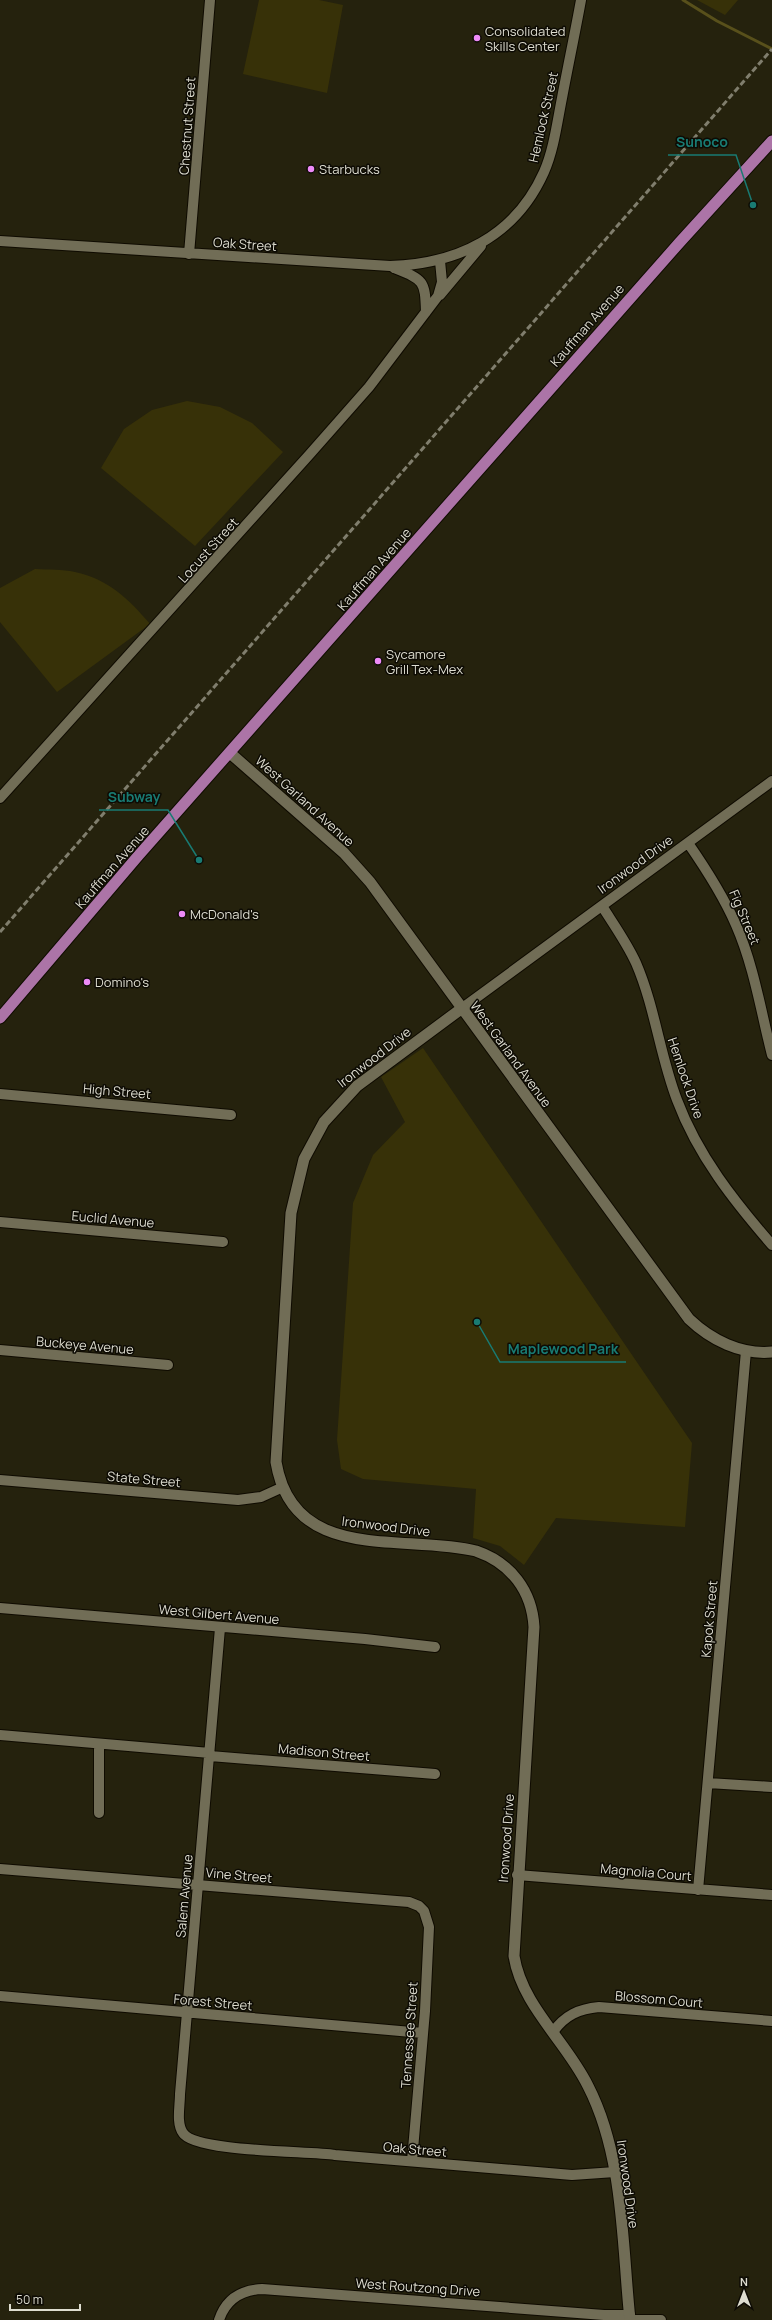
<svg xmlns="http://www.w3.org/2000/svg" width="772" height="2320" font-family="Manrope,sans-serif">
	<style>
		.green { fill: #373108 }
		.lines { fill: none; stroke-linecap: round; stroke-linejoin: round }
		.stream { stroke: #58501b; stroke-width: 3 }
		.minor-casing { stroke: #0f0b00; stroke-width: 12 }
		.tertiary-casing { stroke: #0f0b00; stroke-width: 13 }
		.primary-casing { stroke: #0f0b00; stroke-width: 13 }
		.minor { stroke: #716d56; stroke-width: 10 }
		.tertiary { stroke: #716d56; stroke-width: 11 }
		.primary { stroke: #ac74a7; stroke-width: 11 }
		.rail { stroke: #807e6d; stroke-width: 3; stroke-dasharray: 6 3; stroke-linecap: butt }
		.poi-dot { fill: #ee8bf8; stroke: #0d0b04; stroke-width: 1.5 }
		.labels { text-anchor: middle; stroke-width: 3; stroke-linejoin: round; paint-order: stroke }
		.poi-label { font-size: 13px; fill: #deddd0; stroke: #0d0b04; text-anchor: start }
		.street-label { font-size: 13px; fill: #deddd0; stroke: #0d0b04 }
		.leader { fill: none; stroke: #197b73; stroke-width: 1.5 }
		.callout-dot { fill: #197b73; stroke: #0d0b04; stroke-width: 1.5 }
		.callout-label { font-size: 14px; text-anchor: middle; font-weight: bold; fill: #197b73; stroke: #0d0b04; stroke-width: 3; stroke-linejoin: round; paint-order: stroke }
	</style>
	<rect width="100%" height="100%" fill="#25220d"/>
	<!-- green -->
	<path class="green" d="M259 0H319L343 5 327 93 243 74Z
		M697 0H738L725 15Z
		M187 401 220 407 252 423 283 452 195 546 101 468 124 429 152 410Z
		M35 569C48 570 62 569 75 572 108 579 129 599 150 624L57 692 0 622V588Z
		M423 1048 692 1443 685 1527 556 1518 524 1565 500 1546 473 1538 476 1489 363 1479 341 1469 337 1440 353 1203 373 1155 405 1122 381 1077Z"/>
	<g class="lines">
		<!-- stream -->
		<path class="stream" d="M683 0 717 21 772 49"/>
		<!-- minor casing -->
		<g class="minor-casing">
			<path id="minor" d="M0 241 390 266C457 264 515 237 544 172 554 149 557 123 562 98 568 66 575 33 581 0
				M189 254 210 0
				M394 268C424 280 425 280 426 312
				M440 295 481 246
				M0 798 309 455 369 387 438 296 442 282 440 261
				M688 843C706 869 723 895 736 925 754 966 761 1012 772 1055
				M602 906C614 925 627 943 636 963 655 1007 660 1056 677 1100 698 1156 734 1201 772 1245
				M461 1009 772 781
				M0 1094 231 1115
				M0 1222 223 1242
				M0 1350 168 1365
				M0 1480 238 1500 261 1497 283 1487
				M0 1608 365 1639 435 1647
				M220 1628 180 2094C180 2106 176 2123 183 2133 195 2152 307 2151 335 2155L572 2175 615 2172
				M0 1735 210 1753
				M210 1756 435 1774
				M708 1783 772 1787
				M99 1813V1744
				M0 1869 409 1902 419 1906 424 1911 429 1927 425 2011 412 2161
				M517 1875 772 1895
				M698 1890 746 1351
				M0 1996 423 2033
				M553 2032C565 2015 579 2009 599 2007L772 2021
				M219 2320C226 2299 241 2290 262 2289L604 2315H630
				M633 2320H661"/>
		</g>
		<!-- tertiary casing -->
		<g class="tertiary-casing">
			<path id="tertiary" d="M230 753 344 853 370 882 689 1319C711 1340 741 1355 772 1352
				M461 1009 357 1086 324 1122 304 1159 291 1213 276 1462C293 1565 404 1533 476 1551 511 1563 532 1591 534 1627L514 1956C522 2006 566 2041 588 2086 624 2156 622 2244 630 2320"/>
		</g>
		<!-- primary casing -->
		<g class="primary-casing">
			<path id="primary" d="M0 1018 138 856 680 242 772 141"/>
		</g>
		<!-- minor -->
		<use href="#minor" class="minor"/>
		<!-- tertiary -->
		<use href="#tertiary" class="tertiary"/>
		<!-- primary -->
		<use href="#primary" class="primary"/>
		<!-- rail -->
		<path class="rail" d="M0 932 772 49"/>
	</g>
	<!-- markers -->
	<g class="poi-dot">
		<circle cx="477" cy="38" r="4"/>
		<circle cx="311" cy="169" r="4"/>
		<circle cx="378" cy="661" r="4"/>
		<circle cx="182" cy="914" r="4"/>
		<circle cx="87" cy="982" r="4"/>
	</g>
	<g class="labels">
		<!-- poi labels -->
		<g class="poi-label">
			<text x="485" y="36">Consolidated<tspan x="485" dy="15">Skills Center</tspan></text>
			<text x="319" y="174">Starbucks</text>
			<text x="386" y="659">Sycamore<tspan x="386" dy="15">Grill Tex-Mex</tspan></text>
			<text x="190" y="919">McDonald's</text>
			<text x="95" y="987">Domino's</text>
		</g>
		<!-- street labels -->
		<g class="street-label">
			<text transform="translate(543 117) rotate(-77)" y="5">Hemlock Street</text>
			<text transform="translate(187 126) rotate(-86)" y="5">Chestnut Street</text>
			<text transform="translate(245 244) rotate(4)" y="5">Oak Street</text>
			<text transform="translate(587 325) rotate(-49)" y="5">Kauffman Avenue</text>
			<text transform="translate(208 550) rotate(-48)" y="5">Locust Street</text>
			<text transform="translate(374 569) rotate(-49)" y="5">Kauffman Avenue</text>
			<text transform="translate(305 801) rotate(42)" y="5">West Garland Avenue</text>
			<text transform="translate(635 864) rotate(-36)" y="5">Ironwood Drive</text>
			<text transform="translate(112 867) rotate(-49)" y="5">Kauffman Avenue</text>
			<text transform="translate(745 917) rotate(67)" y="5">Fig Street</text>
			<text transform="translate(511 1054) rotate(54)" y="5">West Garland Avenue</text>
			<text transform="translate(374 1057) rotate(-38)" y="5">Ironwood Drive</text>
			<text transform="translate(686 1078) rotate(71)" y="5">Hemlock Drive</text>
			<text transform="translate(117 1091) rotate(5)" y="5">High Street</text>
			<text transform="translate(113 1219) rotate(5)" y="5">Euclid Avenue</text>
			<text transform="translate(85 1345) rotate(5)" y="5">Buckeye Avenue</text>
			<text transform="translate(144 1479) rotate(5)" y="5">State Street</text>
			<text transform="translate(386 1526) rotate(7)" y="5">Ironwood Drive</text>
			<text transform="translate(219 1614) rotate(5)" y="5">West Gilbert Avenue</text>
			<text transform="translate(709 1619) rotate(-85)" y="5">Kapok Street</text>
			<text transform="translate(324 1752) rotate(5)" y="5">Madison Street</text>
			<text transform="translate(506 1838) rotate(-86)" y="5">Ironwood Drive</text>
			<text transform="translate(646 1872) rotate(5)" y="5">Magnolia Court</text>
			<text transform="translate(239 1875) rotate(5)" y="5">Vine Street</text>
			<text transform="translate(184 1896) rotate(-85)" y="5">Salem Avenue</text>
			<text transform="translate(659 1999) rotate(5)" y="5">Blossom Court</text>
			<text transform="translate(213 2002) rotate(5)" y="5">Forest Street</text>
			<text transform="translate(409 2035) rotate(-86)" y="5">Tennessee Street</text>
			<text transform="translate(415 2149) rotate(5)" y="5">Oak Street</text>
			<text transform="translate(628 2184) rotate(82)" y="5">Ironwood Drive</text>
			<text transform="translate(418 2287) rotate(4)" y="5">West Routzong Drive</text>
		</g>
	</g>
	<!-- callouts -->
	<path class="leader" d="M753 205L736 155H668M199 860L168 810H99M477 1322L500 1362H626"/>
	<g class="callout-dot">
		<circle cx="753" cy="205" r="4"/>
		<circle cx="199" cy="860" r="4"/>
		<circle cx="477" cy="1322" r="4"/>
	</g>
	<g class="callout-label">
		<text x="702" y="147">Sunoco</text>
		<text x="134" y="802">Subway</text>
		<text x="563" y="1354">Maplewood Park</text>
	</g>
	<!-- north arrow -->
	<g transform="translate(744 2292)" stroke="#0d0b04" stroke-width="3" paint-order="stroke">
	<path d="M0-3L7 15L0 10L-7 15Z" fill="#deddd0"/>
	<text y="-6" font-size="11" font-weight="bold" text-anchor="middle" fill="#deddd0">N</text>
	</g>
	<!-- scale -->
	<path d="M10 2304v6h70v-6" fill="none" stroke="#deddd0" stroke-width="2"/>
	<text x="16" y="2304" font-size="12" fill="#deddd0" stroke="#0d0b04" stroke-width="3" paint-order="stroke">50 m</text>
</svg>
